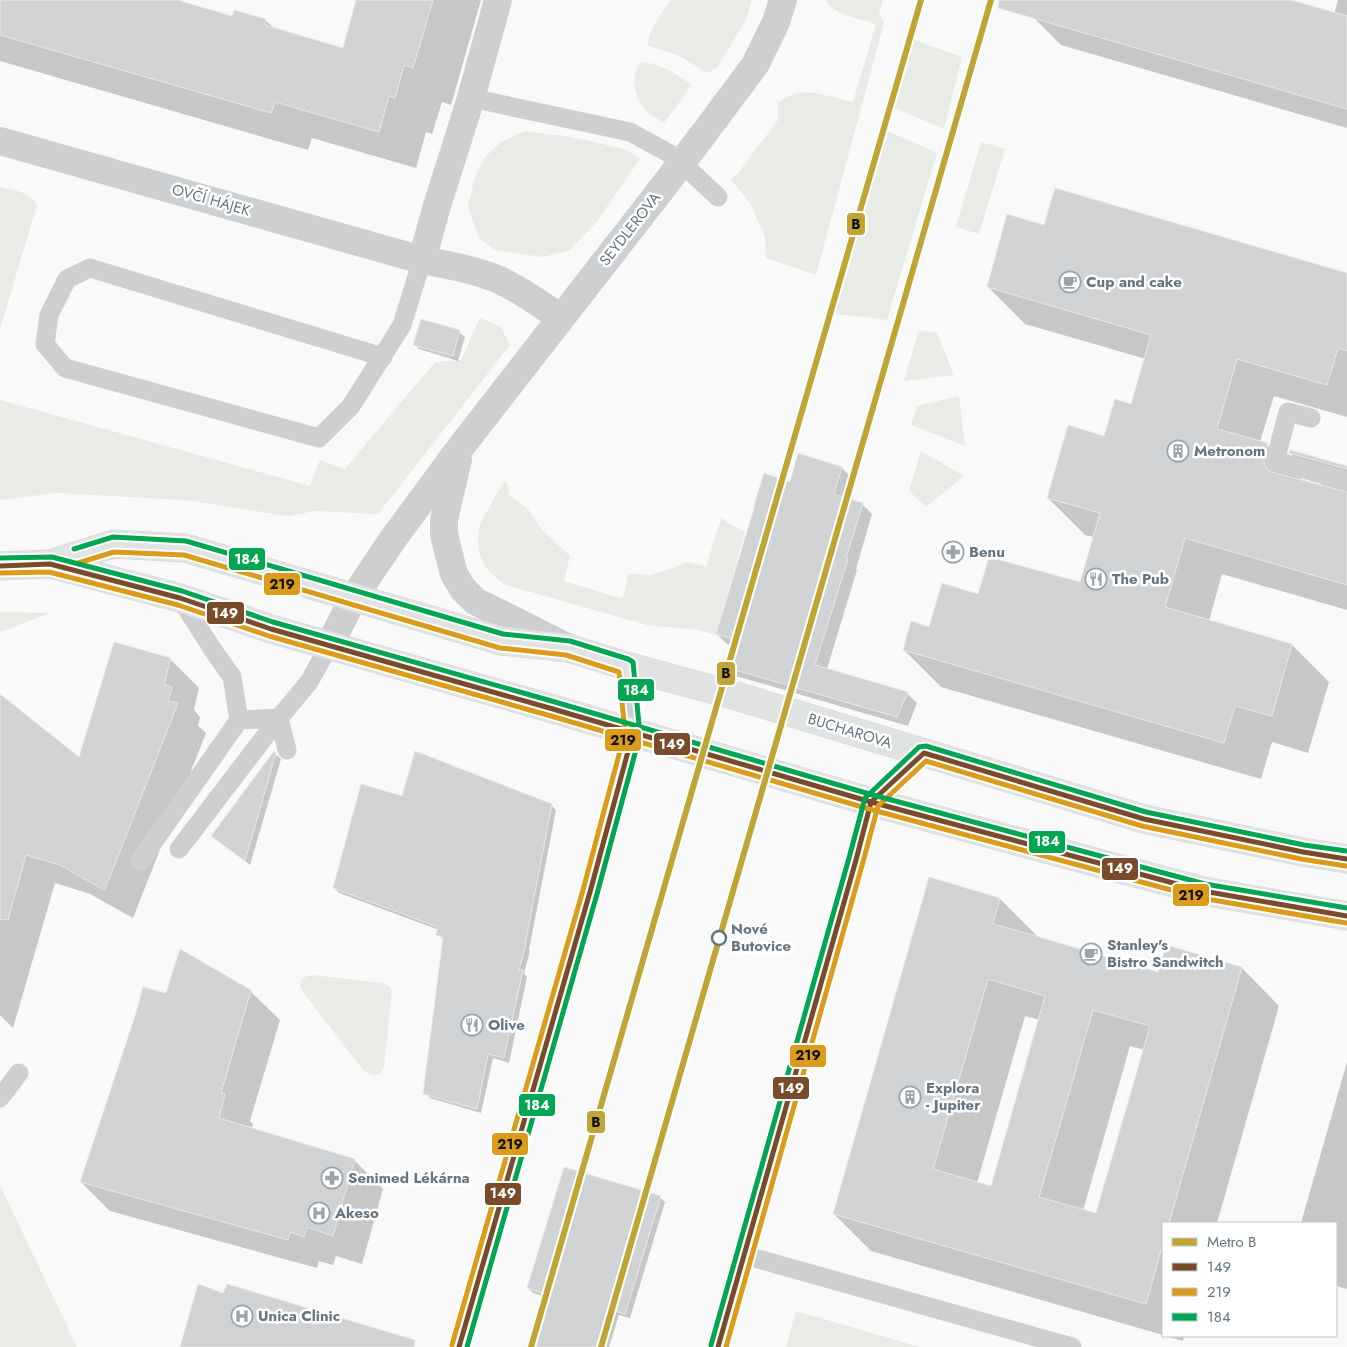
<svg xmlns="http://www.w3.org/2000/svg" width="1347" height="1347" font-family="Jost,sans-serif">
	<style>
		.green { fill: #e8ebe6 }
		.shadow { fill: #0003; fill-rule: evenodd }
		.building { fill: #d0d2d3; stroke: #e8e8e8; fill-rule: evenodd }
		.lines { fill: none; stroke-linecap: round; stroke-linejoin: round }
		.secondary-casing { stroke: #d5d6d7; stroke-width: 29 }
		.service { stroke: #cecfd0; stroke-width: 19 }
		.minor { stroke: #cecfd0; stroke-width: 28 }
		.secondary { stroke: #e1e2e2; stroke-width: 28 }
		.minor-bridge { stroke: #cecfd0; stroke-width: 28 }
		.bus-1-casing { stroke: #fff; stroke-width: 9 }
		.bus-2-casing { stroke: #fff; stroke-width: 9 }
		.bus-3-casing { stroke: #fff; stroke-width: 9 }
		.bus-1 { stroke: #7a4b2a; stroke-width: 5 }
		.bus-2 { stroke: #da9c1a; stroke-width: 5 }
		.bus-3 { stroke: #00a651; stroke-width: 5 }
		.metro-1-casing { stroke: #fff; stroke-width: 10 }
		.metro-1 { stroke: #c0a534; stroke-width: 6 }
		.stop-dot { fill: #fff; stroke: #657683; stroke-width: 2.5 }
		.labels { text-anchor: middle; stroke-width: 5; stroke-linejoin: round; paint-order: stroke }
		.street-label { font-size: 15px; fill: #657683; stroke: #fff }
		.poi-label { font-size: 15px; font-weight: bold; fill: #657683; stroke: #fff; text-anchor: start }
		.stop-label { font-size: 15px; font-weight: bold; fill: #657683; stroke: #fff; text-anchor: start }
		.line-badge { stroke: #fff; stroke-width: 2 }
		.badge-label { font-size: 14px; text-anchor: middle; font-weight: bold; fill: #fff }
		.pale-badge-label { font-size: 14px; text-anchor: middle; font-weight: bold; fill: #111 }
	</style>
	<rect width="100%" height="100%" fill="#f9f9f9"/>
	<!-- green -->
	<path class="green" d="M671 0H752L746 20 716 69 706 73 680 56 648 46C648 31 662 12 671 0Z
		M825 0H883L879 13 884 23 816 275 766 258 765 236 750 203 731 180 738 173 778 120V103C802 83 826 97 853 102L876 24C859 18 836 16 825 0Z
		M906 37 962 57 944 129 886 104Z
		M642 62C664 65 673 72 692 85L664 123C656 118 648 114 642 106 634 94 630 73 642 62Z
		M879 127 937 153 887 320 855 316 826 313Z
		M524 131 571 137 625 149 640 159 595 224 569 251 542 257 495 250 479 238 468 207 474 180 485 157 501 142Z
		M981 142 1005 149 979 234 956 227Z
		M0 187C13 190 31 192 37 205L0 329Z
		M480 318 501 327 510 345 378 514 316 511 288 516 185 500 56 493 0 500V400L310 486 320 460 345 469 435 362 461 360Z
		M919 330 937 333 954 375 904 381Z
		M959 396 965 446 911 425 917 406Z
		M921 451 964 476 926 507 909 491Z
		M504 481 508 485 509 495 528 509 542 530 570 556 564 581 623 599 628 574 651 575 671 569 686 562 706 566 722 517 728 523 745 532 716 634V635L699 630 647 625 503 584C498 579 492 575 488 570 478 558 476 539 480 524Z
		M0 612 50 613 0 632Z
		M312 975 382 983 389 986 392 990 384 1067 380 1074C373 1076 369 1074 363 1070L303 992 300 987 301 980 305 977Z
		M0 1185 77 1347H0Z
		M796 1311 920 1347H786Z"/>
	<!-- shadow -->
	<path class="shadow" d="M0 0H180L183 3 233 17 265 20 275 29 343 49 358 0H481L451 105 442 102 432 134 426 132 416 168 312 138 308 150 0 61Z
		M1038 0H1286L1334 14 1338 0H1347V128L1061 45 1033 17Z
		M1045 227 1347 274V417L1274 396 1260 442 1267 445 1305 482 1325 488 1290 453 1347 468V610L1222 574 1209 621 1292 645 1329 682 1308 753 1272 742 1261 779 941 687 904 650 930 628 979 595 1080 584 1094 537 1085 535 1048 498 1105 438 1132 405 1146 359 1025 324 988 287Z
		M459 332 465 337 458 361 419 349 414 344Z
		M842 468 852 478 845 499 862 504 872 514 856 569 857 570 827 669 907 693 917 703 908 726 736 676 726 666 732 645 727 644 717 634 791 483Z
		M170 659 199 688 194 710 200 717 198 726 206 733 133 918 90 894 55 883 13 1028 0 1015V695L80 759Z
		M274 753 281 759 250 865 218 841 213 836Z
		M403 798 551 805 556 810 529 950 530 951 524 973 527 977 509 1063 493 1058 481 1113 430 1098 425 1093 443 939 438 934 439 930 339 893 334 888Z
		M1000 899 1037 936 1036 938 1159 973 1242 968 1279 1006 1217 1223H1163V1335L871 1251 834 1214ZM1025 1016 1040 1020 992 1187 977 1183ZM1130 1046 1144 1050 1097 1215 1083 1211Z
		M250 991 280 1020 250 1121 253 1124 252 1129 354 1160 383 1189 362 1264 336 1256 333 1265 319 1261 317 1268 110 1211 81 1182 167 995Z
		M1347 1062V1289L1336 1286V1223H1301Z
		M660 1197 665 1202 630 1318 619 1315 609 1347H527L543 1296 533 1293 528 1288Z
		M1165 1336H1184L1183 1341Z"/>
	<!-- building -->
	<path class="building" d="M0 0H177L232 16 234 10 266 19 265 25 343 48 356 0H433L413 68 404 65 395 98 389 96 379 132 275 102 271 113 0 35Z
		M999 0H1291L1347 16V109L998 8Z
		M1055 188 1347 273V351L1338 348 1327 385 1237 359 1217 429 1268 443 1264 458V463L1267 469 1272 472 1347 492V585L1185 538 1165 607 1292 644 1272 716 1235 706 1224 743 903 650 911 621 929 627 942 583 978 594 989 557 1080 582 1100 513 1047 498 1068 425 1104 436 1115 399 1131 404 1151 335 987 287 1007 214 1044 225Z
		M421 319 460 330 453 356 413 345Z
		M1290 450 1347 466V469L1289 453Z
		M798 453 842 467 834 494 863 503 846 558 848 559 815 665 908 692 897 717 725 667 733 639 716 634 755 505H754L764 473 790 482Z
		M114 642 171 658 164 684 172 687 168 701 178 703 113 869 104 890 60 865 26 855 8 920 0 919V694L79 757Z
		M274 751 276 753 245 861 211 836Z
		M415 751 552 804 525 944H526L519 970H523L504 1058 488 1054 477 1109 423 1094 443 937 436 935 438 927 333 888 361 784 402 796Z
		M929 877 1000 898 993 924 1029 934 1158 972 1166 945 1242 967 1169 1223H1163V1243L1146 1304 833 1214ZM988 979 1045 996 991 1186 933 1169ZM1093 1010 1150 1026 1096 1213 1039 1197Z
		M180 949 251 990 221 1093 225 1094 219 1118 355 1159 333 1236 307 1227 304 1237 290 1232 288 1240 80 1182 136 1013 143 987 166 993Z
		M564 1167 661 1196 625 1314 614 1311 604 1347H526L542 1293 527 1288Z
		M198 1284 223 1293 227 1284 415 1340 414 1347H180Z"/>
	<g class="lines">
		<!-- secondary casing -->
		<g class="secondary-casing">
			<path id="secondary" d="M50 564 180 598 271 629 553 709 871 802 1203 891 1347 916
				M0 566 50 564 113 544 185 548 502 641 568 648 626 666 736 696 1144 819 1303 852 1347 859"/>
		</g>
		<!-- service -->
		<path class="service" d="M471 98 630 132 674 156 718 197
			M383 357 90 268 67 279 49 315 45 344 65 368 319 438 351 406 402 325 422 260
			M1311 418 1288 412 1275 461 1347 481
			M180 598 211 647 232 677 239 720
			M179 849 279 718 309 682 329 646
			M140 861 239 720 279 718 287 750
			M0 1098 19 1073
			M744 1255 1072 1347
			M459 1347 590 892 633 733 626 666
			M718 1347 856 860 871 802 924 753"/>
		<!-- minor -->
		<path class="minor" d="M702 136 755 65 776 22 783 0
			M0 141 422 260C447 265 473 269 497 279 520 289 540 304 561 318
			M422 260 436 209 471 98 498 0
			M458 459 444 520V534L447 547 454 574 463 589 475 601 567 647
			M329 646 354 597 393 539 460 448 660 191"/>
		<!-- secondary -->
		<use href="#secondary" class="secondary"/>
		<!-- minor-bridge -->
		<path class="minor-bridge" d="M660 191 702 136"/>
		<!-- bus-1 casing -->
		<g class="bus-1-casing">
			<path id="bus-1" d="M0 566 50 564 180 598 271 629 553 709 871 802 1203 891 1347 916
				M459 1347 590 892 633 733
				M718 1347 856 860 871 802 924 753 1144 819 1303 852 1347 859"/>
		</g>
		<!-- bus-2 casing -->
		<g class="bus-2-casing">
			<path id="bus-2" d="M78 563 114 552 184 555 500 648 566 655 619 672 625 732 583 890 452 1345
				M0 573 49 572 178 605 269 636 551 716 869 809 1201 898 1346 923
				M726 1347 863 862 878 806 926 761 1142 826 1301 859 1346 866"/>
		</g>
		<!-- bus-3 casing -->
		<g class="bus-3-casing">
			<path id="bus-3" d="M74 549 113 537 186 541 503 634 570 641 628 659 633 662 640 735 597 894 467 1347
				M0 558 52 557 182 591 273 622 555 702 873 795 1205 884 1347 908
				M711 1345 849 858 865 798 919 747 926 746 1146 812 1304 845 1347 851"/>
		</g>
		<!-- bus-1 -->
		<use href="#bus-1" class="bus-1"/>
		<!-- bus-2 -->
		<use href="#bus-2" class="bus-2"/>
		<!-- bus-3 -->
		<use href="#bus-3" class="bus-3"/>
		<!-- metro-1 casing -->
		<g class="metro-1-casing">
			<path id="metro-1" d="M531 1347 921 0
				M601 1347 991 0"/>
		</g>
		<!-- metro-1 -->
		<use href="#metro-1" class="metro-1"/>
	</g>
	<!-- icons -->
	<defs>
		<g id="cafe-ring" transform="scale(1.125)"><circle r="9.5" fill="#fff" stroke="#99a4ac" stroke-width="1.5"/><path d="M-5.5-4.5H6V0H3Q3 3.5 0 3.5H-2.5Q-5.5 3.5-5.5 0ZM3-3.2v2h1.7v-2ZM-6 4.5H4V6H-6Z" fill="#99a4ac"/></g>
		<g id="building-ring" transform="scale(1.125)"><circle r="9.5" fill="#fff" stroke="#99a4ac" stroke-width="1.5"/><path d="M-4-6H4V6H1V3H-1V6H-4ZM-2.5-4.3h1.7v1.8h-1.7ZM.8-4.3h1.7v1.8H.8ZM-2.5-1h1.7V.8h-1.7ZM.8-1h1.7V.8H.8Z" fill="#99a4ac"/></g>
		<g id="pharmacy-ring" transform="scale(1.125)"><circle r="9.5" fill="#fff" stroke="#99a4ac" stroke-width="1.5"/><path d="M-2-6h4v4h4v4h-4v4h-4v-4h-4v-4h4Z" fill="#99a4ac"/></g>
		<g id="restaurant-ring" transform="scale(1.125)"><circle r="9.5" fill="#fff" stroke="#99a4ac" stroke-width="1.5"/><path d="M-5-6h1v4h1v-4h1v4h1v-4h1v5L-1.5 .5V6h-2V.5L-5-1ZM5-6V6H3V1.5H1.5Q1.5-4 5-6Z" fill="#99a4ac"/></g>
		<g id="hospital-ring" transform="scale(1.125)"><circle r="9.5" fill="#fff" stroke="#99a4ac" stroke-width="1.5"/><path d="M-5-5h3v3.5h4V-5h3V5h-3V1.5h-4V5h-3Z" fill="#99a4ac"/></g>
	</defs>
	<g fill-rule="evenodd">
		<use href="#cafe-ring" x="1070" y="282"/>
		<use href="#building-ring" x="1178" y="451"/>
		<use href="#pharmacy-ring" x="953" y="552"/>
		<use href="#restaurant-ring" x="1096" y="579"/>
		<use href="#cafe-ring" x="1091" y="954"/>
		<use href="#restaurant-ring" x="472" y="1025"/>
		<use href="#building-ring" x="910" y="1097"/>
		<use href="#pharmacy-ring" x="332" y="1178"/>
		<use href="#hospital-ring" x="319" y="1213"/>
		<use href="#hospital-ring" x="242" y="1316"/>
	</g>
	<!-- markers -->
	<circle class="stop-dot" cx="719" cy="938" r="7"/>
	<g class="labels">
		<!-- street labels -->
		<g class="street-label">
			<text transform="translate(211 200) rotate(16)" y="5">OVČÍ HÁJEK</text>
			<text transform="translate(630 229) rotate(-52)" y="5">SEYDLEROVA</text>
			<text transform="translate(850 731) rotate(17)" y="5">BUCHAROVA</text>
		</g>
		<!-- poi labels -->
		<g class="poi-label">
			<text x="1086" y="287">Cup and cake</text>
			<text x="1194" y="456">Metronom</text>
			<text x="969" y="557">Benu</text>
			<text x="1112" y="584">The Pub</text>
			<text x="1107" y="950">Stanley's<tspan x="1107" dy="17">Bistro Sandwitch</tspan></text>
			<text x="488" y="1030">Olive</text>
			<text x="926" y="1093">Explora<tspan x="926" dy="17">- Jupiter</tspan></text>
			<text x="348" y="1183">Senimed Lékárna</text>
			<text x="335" y="1218">Akeso</text>
			<text x="258" y="1321">Unica Clinic</text>
		</g>
		<!-- stop labels -->
		<g class="stop-label">
			<text x="731" y="934">Nové<tspan x="731" dy="17">Butovice</tspan></text>
		</g>
	</g>
	<g class="line-badge">
		<rect x="846" y="212" width="20" height="24" rx="5" fill="#c0a534"/>
		<rect x="228" y="547" width="38" height="24" rx="5" fill="#00a651"/>
		<rect x="263" y="572" width="38" height="24" rx="5" fill="#da9c1a"/>
		<rect x="206" y="601" width="39" height="24" rx="5" fill="#7a4b2a"/>
		<rect x="716" y="661" width="20" height="25" rx="5" fill="#c0a534"/>
		<rect x="617" y="678" width="38" height="24" rx="5" fill="#00a651"/>
		<rect x="604" y="728" width="38" height="24" rx="5" fill="#da9c1a"/>
		<rect x="653" y="732" width="38" height="24" rx="5" fill="#7a4b2a"/>
		<rect x="1028" y="830" width="38" height="24" rx="5" fill="#00a651"/>
		<rect x="1101" y="857" width="38" height="24" rx="5" fill="#7a4b2a"/>
		<rect x="1172" y="883" width="38" height="24" rx="5" fill="#da9c1a"/>
		<rect x="789" y="1044" width="38" height="24" rx="5" fill="#da9c1a"/>
		<rect x="772" y="1076" width="38" height="24" rx="5" fill="#7a4b2a"/>
		<rect x="518" y="1093" width="38" height="24" rx="5" fill="#00a651"/>
		<rect x="586" y="1110" width="20" height="24" rx="5" fill="#c0a534"/>
		<rect x="491" y="1132" width="38" height="24" rx="5" fill="#da9c1a"/>
		<rect x="484" y="1182" width="38" height="24" rx="5" fill="#7a4b2a"/>
	</g>
	<g class="badge-label">
		<text x="247" y="564">184</text>
		<text x="225" y="618">149</text>
		<text x="636" y="695">184</text>
		<text x="672" y="749">149</text>
		<text x="1047" y="846">184</text>
		<text x="1120" y="873">149</text>
		<text x="791" y="1093">149</text>
		<text x="537" y="1110">184</text>
		<text x="503" y="1198">149</text>
	</g>
	<g class="pale-badge-label">
		<text x="856" y="229">B</text>
		<text x="282" y="589">219</text>
		<text x="726" y="678">B</text>
		<text x="623" y="745">219</text>
		<text x="1191" y="900">219</text>
		<text x="808" y="1060">219</text>
		<text x="596" y="1127">B</text>
		<text x="510" y="1149">219</text>
	</g>
	<!-- legend -->
	<rect x="1162" y="1222" width="175" height="115" fill="#ffffff" stroke="#c1c8cd"/>
	<rect x="1172" y="1238" width="25" height="8" fill="#c0a534" stroke="#c1c8cd"/>
	<text x="1207" y="1247" font-size="15" fill="#657683">Metro B</text>
	<rect x="1172" y="1263" width="25" height="8" fill="#7a4b2a" stroke="#c1c8cd"/>
	<text x="1207" y="1272" font-size="15" fill="#657683">149</text>
	<rect x="1172" y="1288" width="25" height="8" fill="#da9c1a" stroke="#c1c8cd"/>
	<text x="1207" y="1297" font-size="15" fill="#657683">219</text>
	<rect x="1172" y="1313" width="25" height="8" fill="#00a651" stroke="#c1c8cd"/>
	<text x="1207" y="1322" font-size="15" fill="#657683">184</text>
</svg>
